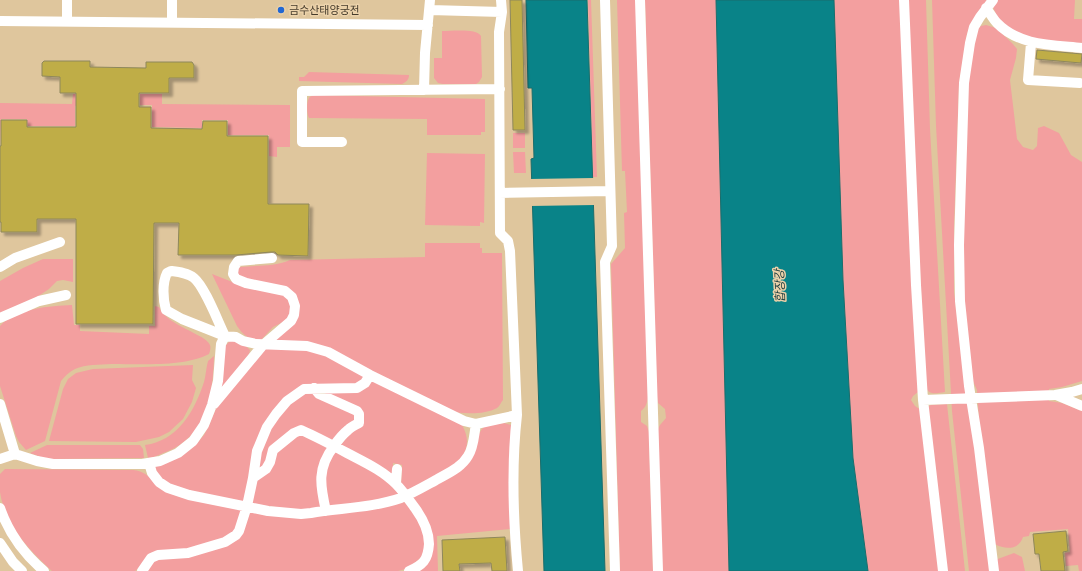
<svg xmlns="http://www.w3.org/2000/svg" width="1082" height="571" font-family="'Space Grotesk','Noto Sans KR',sans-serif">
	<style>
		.green { fill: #f39f9f }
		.water { fill: #098388; stroke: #1b6d6c }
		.pier { fill: #dfc69d }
		.building { fill: #bfad46; stroke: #8e875c; filter: url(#shadow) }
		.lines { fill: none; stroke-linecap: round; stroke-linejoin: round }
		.minor { stroke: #fff; stroke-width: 10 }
		.poi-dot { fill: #2167d3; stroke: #ecd2aa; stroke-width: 1.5 }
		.labels { text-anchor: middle; stroke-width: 3; stroke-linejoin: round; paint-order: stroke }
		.poi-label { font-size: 11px; fill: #453b2b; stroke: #ecd2aa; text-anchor: start }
		.water-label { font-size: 12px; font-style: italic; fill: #234243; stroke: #ecd2aa }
	</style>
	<defs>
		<filter id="shadow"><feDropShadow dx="3.5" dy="3.5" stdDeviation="1" flood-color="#0004"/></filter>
	</defs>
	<rect width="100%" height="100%" fill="#dfc69d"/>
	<!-- green -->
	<path class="green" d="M588 0H591L597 177H593Z
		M617 0H636L648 397C647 403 646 407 641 411V422L647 426 649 432 653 571H620L611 264 625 248 624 213 627 212 625 171H622Z
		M645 0H716L729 571H661L658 429 660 425 666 418 665 409 658 403 657 397Z
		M834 0H901L918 392 913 396 911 400 915 406 921 410 940 571H868L853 458 843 280Z
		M906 0H926L930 129 945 392C937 393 929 396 926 387Z
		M932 0H987L971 24 967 34 959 84 954 227V292L966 389 975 450 990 571H969L952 411 936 126Z
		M997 0H1075L1074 19H1082V41L1081 45 1037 40 1007 28 998 19 993 7Z
		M986 25 996 28 1012 43 1017 49 1016 58 1010 80 1017 139 1023 147 1033 150 1037 146 1038 128 1044 126 1059 133 1071 155 1082 162V381L1062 387 1049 389V401L1062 403 1082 411V571H1079L1078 565 1066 566 1065 553 1070 552 1068 529 1030 532 1029 536 1023 537C1019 550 1005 550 995 544L979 420 977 390 973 381 964 301 963 246 968 84 977 29 981 26Z
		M442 31C452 31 477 28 481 36L482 77 479 82 476 84H443L438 83 434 78V58H442Z
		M309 72 409 75C409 80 406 82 402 84L299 81V77H304Z
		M73 94H87V105L75 106V126H27V119H1L0 144V103L72 104Z
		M140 94H162V104L290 105V147H277V157L269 156V135H228V120H202V128L152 127V105H140Z
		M314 95 485 99V132H481V135H427V119L309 118C307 115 306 103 309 98 310 96 312 96 314 95Z
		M513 133H525V148H513Z
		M513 152H525L526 173H514Z
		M427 153 485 154 484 223 480 222V226L425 225Z
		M425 243H480V248H482V253H502L503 400C501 402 500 406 497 408 485 415 462 414 449 411L333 351 271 342 291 327 295 295 239 277 237 269 240 267C257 265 274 267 290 260L425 257Z
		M43 259H73V282L63 280 57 281 49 289 37 297 0 313V281L23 268Z
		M212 274 240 285 283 294 289 299 291 306 290 314 287 320 273 327 261 340C248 339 245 337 237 326Z
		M72 305 74 325H80V331L149 334V326H155V306L159 307C167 326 206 334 210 345 211 348 210 351 209 354 185 367 139 364 112 364 99 365 86 364 75 369 69 372 65 376 61 381L45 441 26 450 19 442 16 436 0 386V326C16 308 50 306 72 305Z
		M230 341C239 340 244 344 250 350L249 354 220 391 225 346Z
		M266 348H291L327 354 365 376 360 384 310 386 274 413 244 503 189 492 161 480 155 468 156 466 196 444 204 435 209 425 218 404Z
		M214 356C213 395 207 436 166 452 160 454 154 458 148 458L145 445C178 441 195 410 204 382 206 375 206 368 208 361Z
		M193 365 192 380 196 388 192 402 183 419 169 432 159 437 136 442 49 441 63 389 68 379 76 373 93 369Z
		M372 378 462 425C483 462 433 477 407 491L401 485 402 465 393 463V478L339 447 361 419 322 391H337Z
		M311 390 356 413 358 419 335 442 302 428 256 474V461L269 427 289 402Z
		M947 404 965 571H945L927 407 931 405Z
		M504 423 511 425V529L437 536 438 571H414L431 548 414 503 413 495 455 472 482 429 486 425Z
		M297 433 329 448 323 509 311 511 250 504 256 479 275 452Z
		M47 445H140L143 449 144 458 50 459 43 458 30 453Z
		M333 450 377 472 400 494 382 500 327 508 323 481Z
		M5 469 133 470C144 471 148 476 156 483L243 509 234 534 199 548 171 550 140 567 135 571H52C29 550 5 525 0 492 0 486 0 480 0 474Z
		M402 501 408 504 424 528 425 554 409 568 398 571H145L152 560 227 543 248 509 268 513Z
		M1014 553 1022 557 1025 571H997L995 560Z"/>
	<!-- water -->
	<path class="water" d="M526 0H587L605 571H544L531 159 534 158 532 88H528Z
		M716 0H834L843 280 853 458 868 571H729Z"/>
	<!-- pier -->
	<path class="pier" d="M594 178 595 205 530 206 529 179Z"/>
	<!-- building -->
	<path class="building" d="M510 0H522L525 130H513Z
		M1037 50 1082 54 1081 63 1036 59Z
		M44 61H90V67L146 68V62H192L194 65V78H169V93H139V107H151V128L202 129 203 121H227V136H268V204H309L308 256 278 255 275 252H271L236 255H178L179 223H154L153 324H76V219H37V232H1V222H0V146H1V120H27V127H76V93H60V77L42 76V63Z
		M1066 531 1068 551 1063 552 1065 571H1041L1039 554H1035L1033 534Z
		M505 537 507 571H492L491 563 459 564 460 571H443L442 540Z"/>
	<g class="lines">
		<!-- minor -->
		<path class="minor" d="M605 0 612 246 605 262 615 571
			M640 0 658 571
			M904 0 916 285 923 400 943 571
			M993 0 980 17 974 27 970 43 964 83 959 245 960 301 969 386 979 448 994 571
			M986 8C990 13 993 19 997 23 1019 46 1053 45 1082 48
			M430 10 502 12
			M0 21 428 25
			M67 22V0
			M172 23V0
			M1031 43 1028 80 1080 83
			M424 90 425 53 430 0
			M342 142H302V91L500 89
			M500 193 610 191
			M0 267 15 258 60 242
			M171 271C179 272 188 273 194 278 205 287 218 322 225 336L182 319 166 310C163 300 162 283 167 273Z
			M0 318 39 301 66 295
			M314 388 319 394 357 411 359 414V423C355 425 351 427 348 430 343 434 338 440 334 446 317 468 320 485 326 511
			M1056 395 1082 406
			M923 400 1055 395 1072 392 1082 389
			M0 404 15 454
			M214 404 263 345 291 321 294 315 295 306 292 297 285 291 246 283 236 279 233 274 234 267 238 261 272 258
			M517 415C511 468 513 519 518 571
			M0 459 15 454 37 461 53 464H142L160 461 178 453 193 441 204 425 212 405 218 381 221 344 225 336 236 337 243 341 256 344 307 346 328 352 370 375 464 421 476 424 517 415 510 251 508 241 500 233 499 32 502 12 501 0
			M149 463 152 473 159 482 168 488 189 495 268 511 301 514 311 513C340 508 372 508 401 498 413 493 425 486 436 480 448 473 461 468 468 456 474 447 474 434 476 424
			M253 478 266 469 270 462 273 450 294 433 301 430C317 437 332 445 347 453 364 462 382 470 396 484 403 491 409 500 415 508 423 519 429 530 429 544 428 560 423 565 409 571
			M396 483 397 469
			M0 508C9 534 24 554 44 571
			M0 543 13 562 22 571
			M142 571 151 558 158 555 188 553 198 550 225 542 236 535 239 531 247 506 253 478 257 451 267 427 276 414 287 401 304 389 357 388 365 383 370 375"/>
	</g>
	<!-- markers -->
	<circle class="poi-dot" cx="281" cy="10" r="4"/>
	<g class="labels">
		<!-- poi labels -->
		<g class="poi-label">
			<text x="289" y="14">금수산태양궁전</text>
		</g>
		<!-- water labels -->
		<g class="water-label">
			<text transform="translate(780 286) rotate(-92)" y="4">합장강</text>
		</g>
	</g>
</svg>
